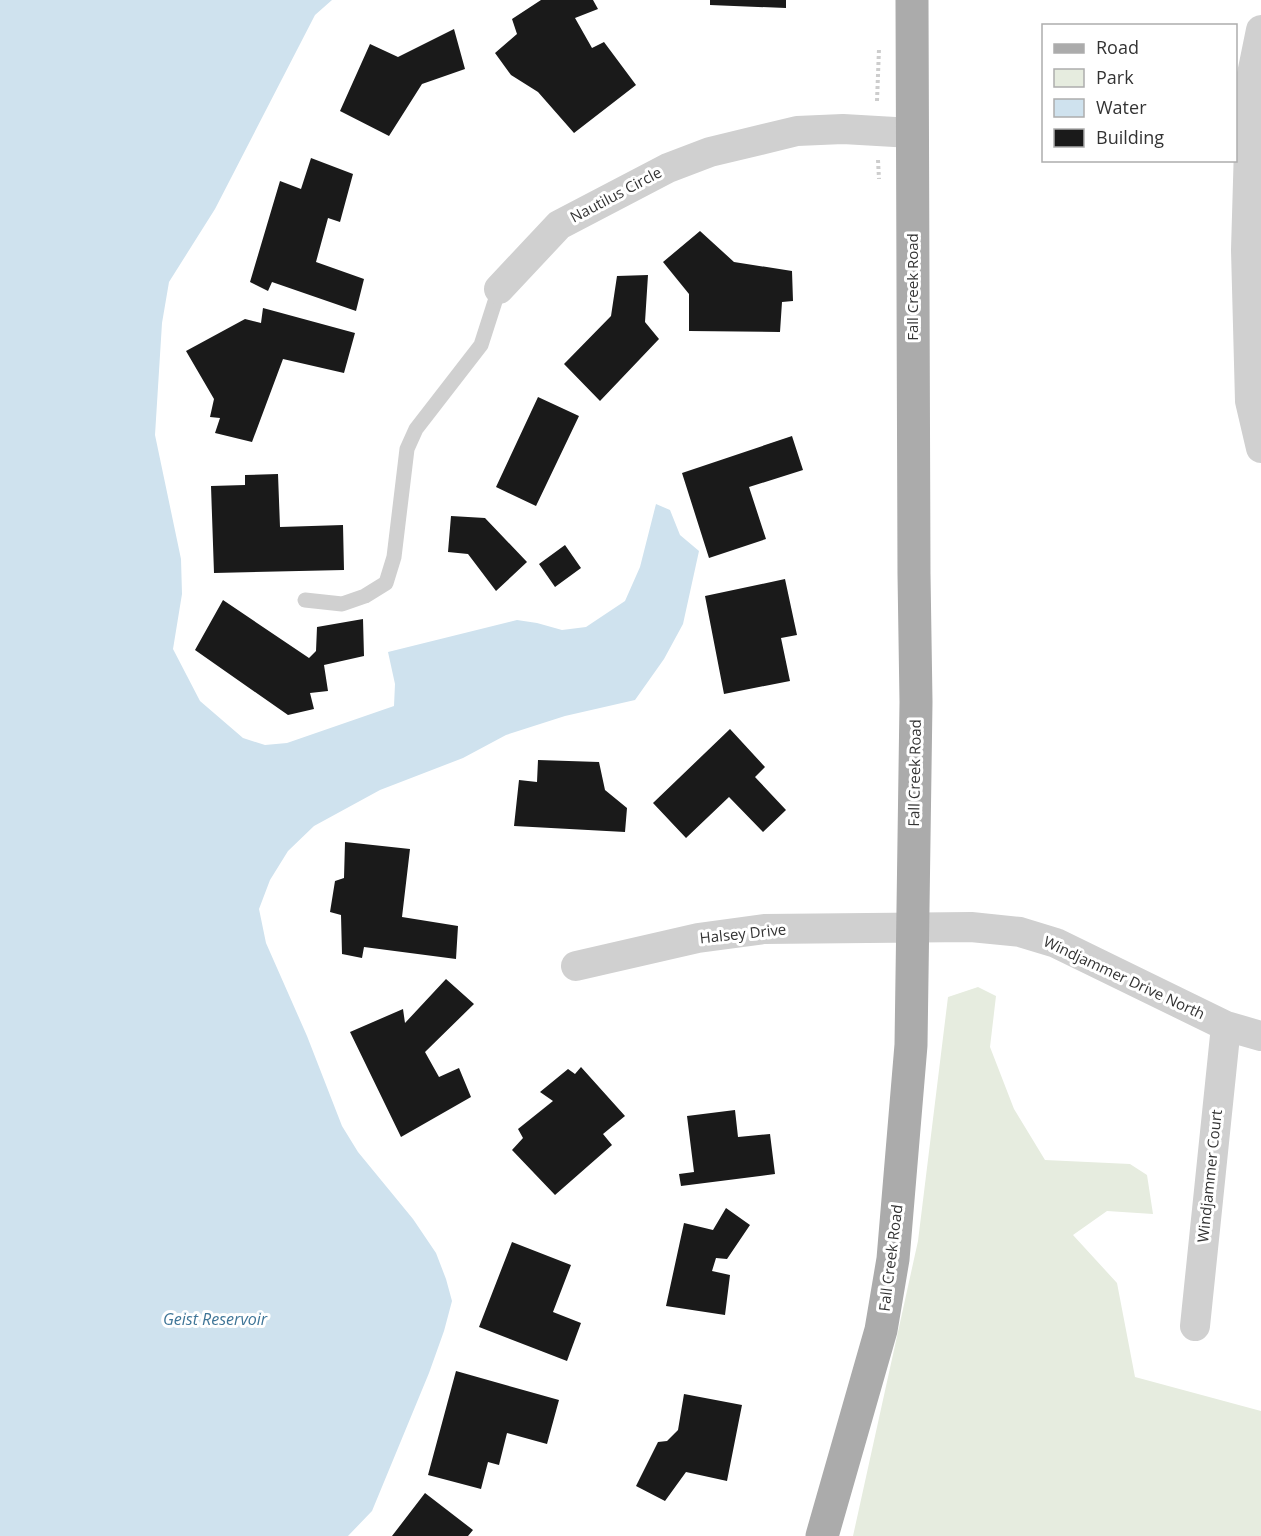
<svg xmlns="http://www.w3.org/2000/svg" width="1261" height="1536" font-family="'Open Sans',sans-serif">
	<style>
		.green { fill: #e6ecdf }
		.water { fill: #cfe2ee }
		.building { fill: #1a1a1a }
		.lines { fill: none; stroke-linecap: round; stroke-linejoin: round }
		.path { stroke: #cdcdcd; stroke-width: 4; stroke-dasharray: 3 3; stroke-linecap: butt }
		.service { stroke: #d0d0d0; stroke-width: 15 }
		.minor { stroke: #d0d0d0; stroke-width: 30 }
		.primary { stroke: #ababab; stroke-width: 33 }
		.labels { text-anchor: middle; stroke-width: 6; stroke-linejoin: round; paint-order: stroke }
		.street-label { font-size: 15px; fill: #333; stroke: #fff }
		.water-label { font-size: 16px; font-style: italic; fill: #3f7597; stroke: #fff }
	</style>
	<rect width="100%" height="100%" fill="#fff"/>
	<!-- green -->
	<path class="green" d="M978 987 996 996 990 1047 1014 1109 1045 1160 1130 1164 1147 1175 1153 1214 1107 1211 1073 1235 1117 1283 1135 1377 1261 1411V1536H853L918 1241 948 997Z"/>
	<!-- water -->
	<path class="water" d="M0 0H332L315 15 215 209 169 282 162 323 155 435 181 559 182 594 173 649 200 701 243 738 265 745 287 743 394 706 395 684 388 652 517 620 537 623 562 630 586 627 625 601 640 567 656 504 670 510 680 535 699 551 683 624 664 659 635 700 565 716 506 735 463 758 380 790 314 826 288 851 270 880 259 909 266 943 307 1036 342 1126 358 1152 413 1219 436 1253 446 1279 452 1301 444 1331 429 1373 372 1511 348 1536H0Z"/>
	<!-- building -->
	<path class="building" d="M541 0H593L598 9 575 18 592 48 604 42 636 85 574 133 538 92 511 75 495 53 517 34 512 19Z
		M710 0H786V8L710 5Z
		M454 29 465 69 422 84 389 136 340 111 370 44 398 57Z
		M311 158 353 174 340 222 328 218 316 262 364 279 356 311 272 282 268 291 250 282 280 181 301 189Z
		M700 231 734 262 792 271 793 301 782 302 780 332 689 331V294L663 262Z
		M648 275 645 322 659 339 600 401 564 364 611 316 617 276Z
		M263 308 355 333 344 373 283 359 252 442 215 433 220 418 210 417 214 399 186 351 245 319 261 323Z
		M538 397 579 416 536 506 496 487Z
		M792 436 803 470 749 487 766 539 709 558 682 473Z
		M278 474 280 527 343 525 344 570 214 573 211 486 245 485V475Z
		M451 516 485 518 527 562 496 591 468 554 448 552Z
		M565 545 581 568 555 587 539 564Z
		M785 579 797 635 781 638 790 681 724 694 705 596Z
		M223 600 309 658 316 651 317 627 363 619 364 656 324 665 328 691 310 693 314 709 288 715 195 650Z
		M730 729 765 767 755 777 786 810 763 832 729 797 686 838 653 803Z
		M538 760 599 762 605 790 627 808 625 832 514 826 519 780 537 782Z
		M345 842 410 849 402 917 458 926 456 959 364 947 362 958 342 954 341 915 330 912 335 881 344 878Z
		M446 979 474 1004 425 1052 439 1077 459 1068 471 1097 401 1137 350 1032 403 1009 405 1023Z
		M581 1067 625 1116 603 1134 612 1145 555 1195 512 1150 523 1138 518 1129 553 1101 540 1092 568 1069 575 1074Z
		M735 1110 738 1137 770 1134 775 1174 681 1186 679 1174 694 1172 687 1116Z
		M726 1208 750 1225 727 1259 716 1258 712 1271 730 1275 725 1315 666 1306 684 1223 713 1230Z
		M512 1242 571 1265 553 1312 581 1323 567 1361 479 1327Z
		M456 1371 559 1400 547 1444 507 1433 499 1465 488 1462 481 1489 428 1475Z
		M684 1394 742 1405 727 1481 686 1472 665 1501 636 1486 658 1442 667 1441 678 1430Z
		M425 1493 473 1530 468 1536H392Z"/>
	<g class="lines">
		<!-- path -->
		<path class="path" d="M877 101 879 49
			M878 160 879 179"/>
		<!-- service -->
		<path class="service" d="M305 600 342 604 365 596 386 583 394 557 407 449 416 429 481 345 499 289"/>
		<!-- minor -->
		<path class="minor" d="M1261 30 1251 79 1246 250 1250 401 1261 448
			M499 289 559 225 668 168 710 152 797 131 843 129 912 133
			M576 966 698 938 764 929 971 927 1020 932 1056 943 1226 1026 1261 1036
			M1195 1326 1226 1026"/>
		<!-- primary -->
		<path class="primary" d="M822 1536 881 1330 893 1259 911 1045 916 702 914 574 912 0"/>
	</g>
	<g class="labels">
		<!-- street labels -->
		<g class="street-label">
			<text transform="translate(616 195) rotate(-28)" y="5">Nautilus Circle</text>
			<text transform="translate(913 287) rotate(-90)" y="5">Fall Creek Road</text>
			<text transform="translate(915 773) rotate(-89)" y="5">Fall Creek Road</text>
			<text transform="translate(743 934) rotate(-6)" y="5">Halsey Drive</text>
			<text transform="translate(1124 978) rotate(25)" y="5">Windjammer Drive North</text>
			<text transform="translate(1210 1176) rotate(-84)" y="5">Windjammer Court</text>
			<text transform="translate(891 1258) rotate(-83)" y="5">Fall Creek Road</text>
		</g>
		<!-- water labels -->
		<g class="water-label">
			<text x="215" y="1325">Geist Reservoir</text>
		</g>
	</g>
	<!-- legend -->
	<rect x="1042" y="24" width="195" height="138" fill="#ffffff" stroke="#adadad" stroke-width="1.5"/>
	<rect x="1054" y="44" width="30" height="9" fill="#ababab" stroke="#adadad" stroke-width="1.5"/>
	<text x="1096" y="54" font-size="18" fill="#333333">Road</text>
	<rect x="1054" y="69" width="30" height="18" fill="#e6ecdf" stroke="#adadad" stroke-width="1.5"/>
	<text x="1096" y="84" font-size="18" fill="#333333">Park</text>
	<rect x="1054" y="99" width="30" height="18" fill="#cfe2ee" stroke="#adadad" stroke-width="1.5"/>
	<text x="1096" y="114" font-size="18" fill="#333333">Water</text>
	<rect x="1054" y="129" width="30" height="18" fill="#1a1a1a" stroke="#adadad" stroke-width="1.5"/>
	<text x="1096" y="144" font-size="18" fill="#333333">Building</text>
</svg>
